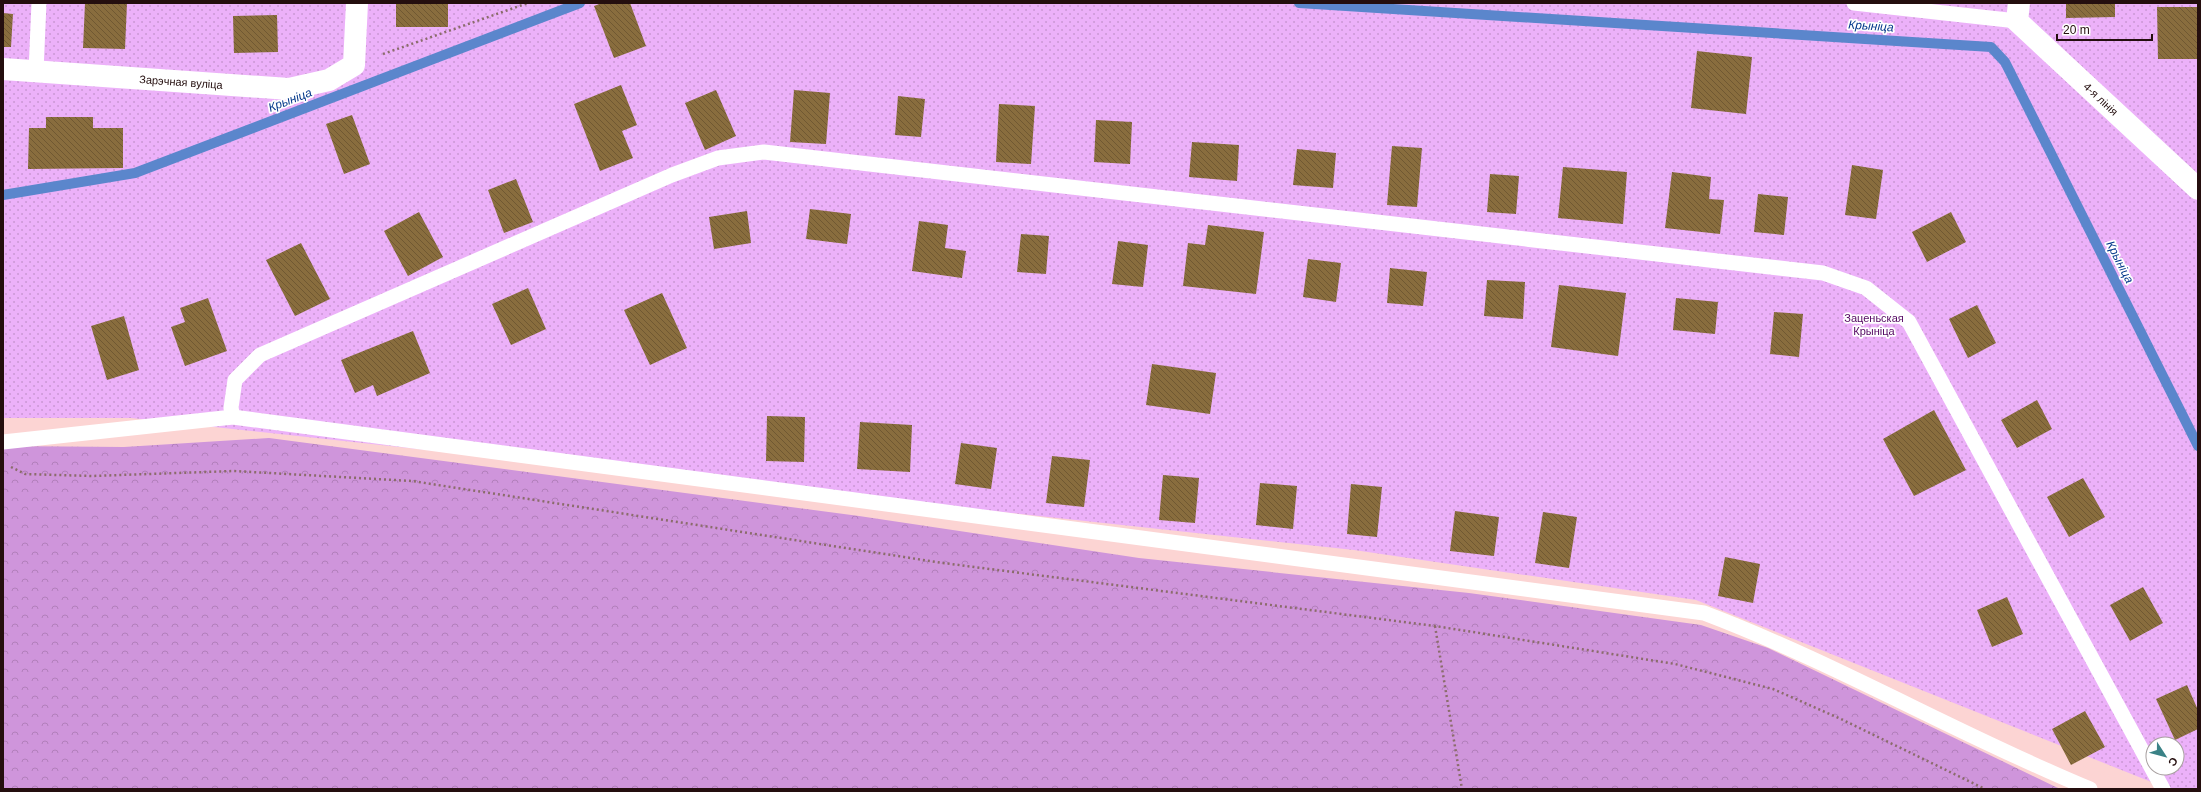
<svg xmlns="http://www.w3.org/2000/svg" width="2201" height="792" font-family="Helvetica,sans-serif">
	<style>
		.grass { fill: url(#grass-dots); fill-rule: evenodd }
		.forest { fill: url(#forest-crowns) }
		.lines { fill: none; stroke-linecap: round; stroke-linejoin: round }
		.stream { stroke: #5b86cc; stroke-width: 10 }
		.building { fill: url(#building-back-hatch) }
		.path { stroke: #8b6c6b; stroke-width: 2.5; stroke-dasharray: 2 3; stroke-linecap: butt }
		.lane { stroke: #fff; stroke-width: 15 }
		.street { stroke: #fff; stroke-width: 22 }
		.labels { text-anchor: middle; stroke-width: 3.5; stroke-linejoin: round; paint-order: stroke }
		.street-label { font-size: 11px; fill: #240e0e; stroke: #fff }
		.park-label { font-size: 11px; fill: #530761; stroke: #fff }
		.water-label { font-size: 12px; font-style: italic; fill: #02378a; stroke: #fff }
	</style>
	<defs>
		<pattern id="grass-dots" width="8" height="8" patternUnits="userSpaceOnUse"><rect width="8" height="8" fill="#ecb1f9"/><path d="M2 2h.1M6 6h.1" fill="none" stroke="#ca97d4" stroke-width="1.8" stroke-linecap="round"/></pattern>
		<pattern id="forest-crowns" width="20" height="18" patternUnits="userSpaceOnUse"><rect width="20" height="18" fill="#cf95db"/><path d="M2 6a3 3 0 1 1 6 0M12 15a3 3 0 1 1 6 0" fill="none" stroke="#b27fbb"/></pattern>
		<pattern id="building-back-hatch" width="6" height="6" patternUnits="userSpaceOnUse"><rect width="6" height="6" fill="#896d3e"/><path d="M-1 5l2 2M0 0l6 6M5-1l2 2" fill="none" stroke="#705832"/></pattern>
	</defs>
	<rect width="100%" height="100%" fill="#fcd4d3"/>
	<!-- grass -->
	<path class="grass" d="M3 3H2198V789H2169L1696 600 1354 550 131 418H3ZM2153 744H2177V768H2153Z"/>
	<!-- forest -->
	<path class="forest" d="M269 438 859 516 1139 558 1469 593 1701 625 1768 648 2060 789H3V446L124 447Z"/>
	<g class="lines">
		<!-- stream -->
		<path class="stream" d="M1299 3 1991 47 2005 62 2198 446
			M3 195 135 173 580 3"/>
	</g>
	<!-- building -->
	<path class="building" d="M85 3H127L125 49 83 48Z
		M396 3H448V27H396Z
		M602 3H630L646 46 614 58 594 6Z
		M2066 3H2115V17L2066 18Z
		M2157 7H2198V59H2158Z
		M3 13 13 14 11 47H3Z
		M277 15 278 52 234 53 233 16Z
		M1697 51 1752 57 1746 114 1691 108Z
		M621 85 637 125 622 131 633 158 600 171 574 104Z
		M716 90 736 136 705 150 685 103Z
		M794 90 830 93 826 144 790 142Z
		M898 96 925 99 921 137 895 135Z
		M999 104 1035 106 1031 164 996 162Z
		M352 115 370 164 344 174 326 124Z
		M46 117H93V128H123V168L28 169 29 128H46Z
		M1096 120 1132 122 1130 164 1094 162Z
		M1192 142 1239 145 1237 181 1189 177Z
		M1392 146 1422 148 1417 207 1387 205Z
		M1297 149 1336 153 1333 188 1293 185Z
		M1852 165 1883 170 1876 219 1845 215Z
		M1563 167 1627 172 1623 224 1558 218Z
		M1672 172 1711 177 1709 199 1724 200 1720 234 1665 228Z
		M1490 174 1519 176 1516 214 1487 212Z
		M516 179 533 222 504 233 488 190Z
		M1758 194 1788 197 1784 235 1754 232Z
		M810 209 851 214 847 244 806 239Z
		M747 211 751 243 714 249 709 217Z
		M419 212 443 257 408 276 384 231Z
		M1951 212 1966 242 1927 262 1912 232Z
		M919 221 948 225 945 248 966 251 962 278 912 271Z
		M1208 225 1264 232 1256 294 1183 286 1188 243 1205 245Z
		M1021 234 1049 236 1046 274 1017 272Z
		M1118 241 1148 245 1143 287 1112 284Z
		M301 243 330 299 295 316 266 260Z
		M1308 259 1341 263 1336 302 1303 297Z
		M1390 268 1427 272 1423 306 1387 303Z
		M1487 280 1525 282 1523 319 1484 316Z
		M1559 285 1626 293 1618 356 1551 347Z
		M528 288 546 329 511 345 492 304Z
		M662 293 687 348 650 365 624 310Z
		M208 298 227 351 185 366 171 327 185 322 180 308Z
		M1676 298 1718 302 1715 334 1673 330Z
		M1977 305 1996 343 1968 358 1949 319Z
		M1774 312 1803 314 1799 357 1770 354Z
		M124 316 139 370 107 380 91 326Z
		M413 331 430 373 377 396 373 385 355 393 341 360Z
		M1152 364 1216 373 1210 414 1146 405Z
		M2037 400 2052 429 2017 448 2001 420Z
		M1934 410 1966 470 1914 496 1883 439Z
		M767 416 805 417 804 462 766 461Z
		M860 422 912 425 910 472 857 469Z
		M961 443 997 448 991 489 955 484Z
		M1052 456 1090 460 1084 507 1046 503Z
		M1163 475 1199 478 1195 523 1159 520Z
		M2083 478 2105 517 2069 537 2047 497Z
		M1260 483 1297 486 1293 529 1256 525Z
		M1351 484 1382 487 1377 537 1347 534Z
		M1455 511 1499 517 1494 556 1450 551Z
		M1543 512 1577 517 1569 568 1535 563Z
		M1725 557 1760 564 1753 603 1718 596Z
		M2143 587 2163 623 2130 641 2110 605Z
		M2007 597 2023 634 1992 647 1977 610Z
		M2187 685 2198 710V729L2175 740 2156 699Z
		M2085 711 2105 747 2071 765 2052 729Z"/>
	<g class="lines">
		<!-- path -->
		<path class="path" d="M383 54 528 3
			M11 467 25 474 92 476 234 471 412 481 943 563 1435 626 1675 664 1773 689 1841 719 1985 789
			M1435 626 1462 789"/>
		<!-- lane -->
		<path class="lane" d="M1854 3 2017 21
			M36 71 39 3
			M233 417 231 408 235 380 260 355 672 175 718 158 764 152 1823 273 1866 288 1909 322 2163 789
			M3 442 233 417 1704 613C1836 663 1959 735 2090 789"/>
		<!-- street -->
		<path class="street" d="M2019 3 2017 21 2198 189
			M3 69 289 89 329 80 354 65 357 3"/>
	</g>
	<g class="labels">
		<!-- street labels -->
		<g class="street-label">
			<text transform="translate(181 82) rotate(4)" y="4">Зарэчная вуліца</text>
			<text transform="translate(2101 99) rotate(43)" y="4">4-я лінія</text>
		</g>
		<!-- park labels -->
		<g class="park-label">
			<text x="1874" y="322">Заценьская<tspan x="1874" dy="13">Крыніца</tspan></text>
		</g>
		<!-- water labels -->
		<g class="water-label">
			<text transform="translate(1871 26) rotate(4)" y="4">Крыніца</text>
			<text transform="translate(290 100) rotate(-21)" y="4">Крыніца</text>
			<text transform="translate(2120 262) rotate(63)" y="4">Крыніца</text>
		</g>
	</g>
	<!-- border -->
	<rect width="2201" height="792" fill="none" stroke="#240e0e" stroke-width="8"/>
	<!-- north arrow -->
	<g transform="translate(2165 756) rotate(126)"><circle r="19" fill="#ffffff" stroke="#a79f9f"/>
	<path d="M0-3L7 15L0 10L-7 15Z" fill="#3a8286"/>
	<text y="-6" font-size="11" font-weight="bold" text-anchor="middle" fill="#240e0e">С</text>
	</g>
	<!-- scale -->
	<path d="M2057 34v6h95v-6" fill="none" stroke="#240e0e" stroke-width="2"/>
	<text x="2063" y="34" font-size="12" fill="#240e0e" stroke="#ffffff" stroke-width="3" paint-order="stroke">20 m</text>
</svg>
